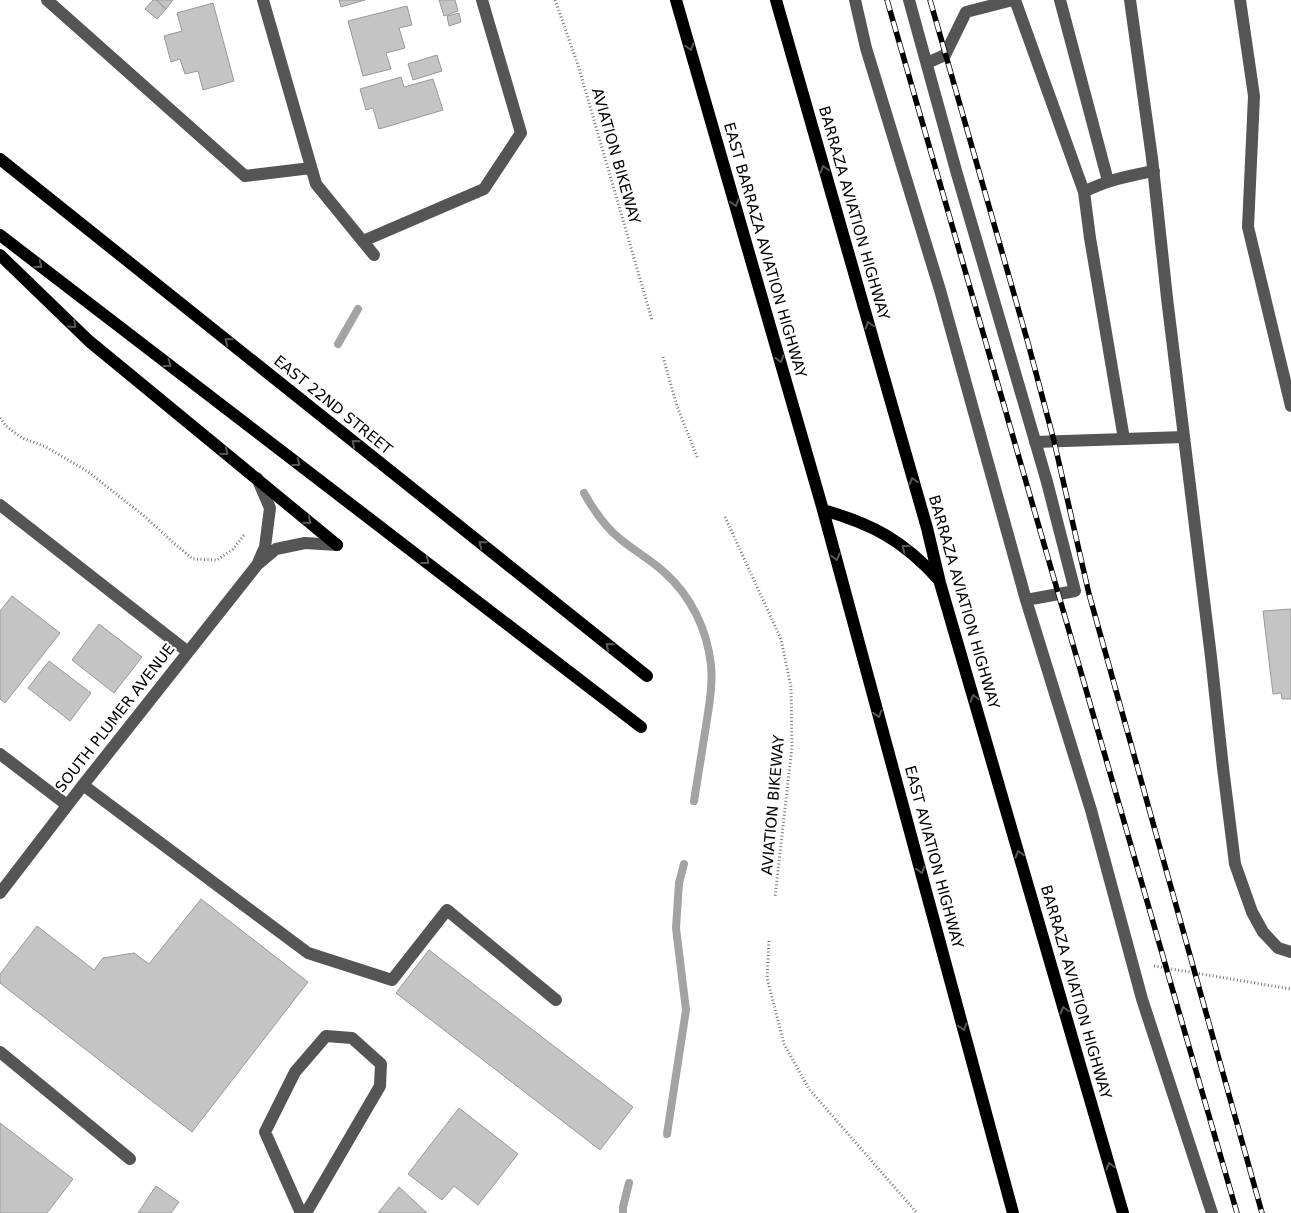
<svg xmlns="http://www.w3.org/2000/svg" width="1291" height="1213" font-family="'DejaVu Sans',sans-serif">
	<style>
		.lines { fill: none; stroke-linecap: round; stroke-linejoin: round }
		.stream { stroke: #a3a3a3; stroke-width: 8 }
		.building { fill: #c4c4c4; stroke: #999 }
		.path { stroke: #777; stroke-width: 3; stroke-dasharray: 1 2.5; stroke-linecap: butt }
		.minor { stroke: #555; stroke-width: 12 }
		.major { stroke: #000; stroke-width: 12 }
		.rail-casing { stroke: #000; stroke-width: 5.5 }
		.rail { stroke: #fff; stroke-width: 4; stroke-dasharray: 11; stroke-linecap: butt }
		.oneway { stroke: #595959 }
		.labels { text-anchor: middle; stroke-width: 4; stroke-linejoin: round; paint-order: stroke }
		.street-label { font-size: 15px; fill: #000; stroke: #fff }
	</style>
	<rect width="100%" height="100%" fill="#fff"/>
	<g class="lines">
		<!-- stream -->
		<path class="stream" d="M338 344 358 309
			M584 493C593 509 604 526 619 538 633 550 650 559 664 572 691 596 707 629 711 665 713 685 709 706 706 726 702 751 698 776 694 801
			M667 1134 686 1010 676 928 679 883 684 864
			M623 1213V1207L629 1183"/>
	</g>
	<!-- building -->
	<path class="building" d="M153 0H156L166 9 157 19 145 9Z
		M156 0H173L166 9Z
		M339 0H365L341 7Z
		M439 0H455L458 11 444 16Z
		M213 3 234 81 203 90 198 71 185 74 180 59 171 62 164 36 182 31 177 13Z
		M407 6 412 25 399 28 405 48 386 53 391 69 363 76 348 21Z
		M459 13 461 22 449 26 447 16Z
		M437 55 442 71 413 80 408 64Z
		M401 77 404 87 433 79 443 110 379 129 373 108 366 110 360 89Z
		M12 596 60 633 5 703 0 699V611Z
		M1291 609V699H1282L1281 693 1273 694 1263 611Z
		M99 624 142 657 114 693 72 660Z
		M49 661 91 693 70 721 28 688Z
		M201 899 308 982 192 1132 0 983V974L37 926 94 970 103 958 134 953 149 964Z
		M429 950 633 1107 600 1150 396 993Z
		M459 1108 518 1154 478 1205 454 1186 442 1200 408 1174Z
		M0 1123 73 1179 47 1213H0Z
		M156 1186 179 1202 171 1213H138Z
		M399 1187 427 1213H378Z"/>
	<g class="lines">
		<!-- path -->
		<path class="path" d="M555 0 578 65 652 320
			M663 357 677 406 698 459
			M0 418 6 426 22 438 46 447 87 471 143 515 176 545 193 559 217 560 233 549 245 534
			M725 517 781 639 791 687 792 747 775 897
			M769 941 767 978 784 1044 809 1089 917 1213
			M1154 966 1291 989"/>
		<!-- minor -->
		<path class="minor" d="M47 0 245 176 311 168
			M263 0 316 184 374 255
			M855 0 866 48 940 290 1026 600 1091 810 1142 999 1212 1213
			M909 0 957 174 1047 482 1075 591 1026 600
			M1015 0 1084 192
			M1060 0 1108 181
			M1130 0 1152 158 1167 298 1211 657 1223 768 1235 864 1252 912 1263 932 1278 948 1291 952
			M1240 0 1254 96 1248 227 1291 406
			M927 63 945 55 966 12 1013 0
			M363 241 484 189 521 133 482 0
			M1124 439 1090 238 1084 192C1107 180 1129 176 1154 171
			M1035 442 1184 437
			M257 478 270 508 265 547 258 563
			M0 505 188 652
			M0 754 67 805
			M83 785 308 953 392 980 447 910 556 1000
			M0 893 83 785 257 565 276 549 305 543 337 545
			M0 1052 130 1159
			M301 1213 265 1132 295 1072 326 1036 352 1038 381 1064 380 1086 306 1213"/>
		<!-- major -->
		<path class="major" d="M676 0 823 510 1013 1213
			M776 0 927 528 940 583 1123 1213
			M0 159 647 676
			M0 235 641 727
			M0 255 89 341 337 545
			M823 510C873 524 904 541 939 580"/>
		<!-- rail casing -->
		<g class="rail-casing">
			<path id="rail" d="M887 0 1237 1213
				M930 0 1028 343 1054 441 1089 594 1262 1213"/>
		</g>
		<!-- rail -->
		<use href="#rail" class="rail"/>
	</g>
	<!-- one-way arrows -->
	<defs><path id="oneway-chevron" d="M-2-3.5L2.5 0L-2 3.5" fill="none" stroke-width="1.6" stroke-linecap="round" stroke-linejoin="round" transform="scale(1.25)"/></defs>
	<g class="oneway">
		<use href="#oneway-chevron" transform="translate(690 47) rotate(74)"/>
		<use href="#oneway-chevron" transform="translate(824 169) rotate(-106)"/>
		<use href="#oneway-chevron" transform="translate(735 203) rotate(74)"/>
		<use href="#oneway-chevron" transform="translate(39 265) rotate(37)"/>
		<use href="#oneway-chevron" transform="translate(73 325) rotate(44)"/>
		<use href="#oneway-chevron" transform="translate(869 325) rotate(-106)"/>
		<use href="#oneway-chevron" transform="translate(228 341) rotate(-141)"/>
		<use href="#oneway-chevron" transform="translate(780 359) rotate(74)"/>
		<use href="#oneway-chevron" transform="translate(168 364) rotate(37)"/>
		<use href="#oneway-chevron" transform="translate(355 443) rotate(-141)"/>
		<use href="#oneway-chevron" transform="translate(225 452) rotate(39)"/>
		<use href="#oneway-chevron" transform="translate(297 463) rotate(37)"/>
		<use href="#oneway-chevron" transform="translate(913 481) rotate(-106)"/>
		<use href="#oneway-chevron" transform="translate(308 521) rotate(39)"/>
		<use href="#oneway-chevron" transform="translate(482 544) rotate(-141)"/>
		<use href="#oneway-chevron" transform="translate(905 548) rotate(-143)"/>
		<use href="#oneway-chevron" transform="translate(836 557) rotate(75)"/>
		<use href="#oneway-chevron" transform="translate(426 561) rotate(37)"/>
		<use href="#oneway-chevron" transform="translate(609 646) rotate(-141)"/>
		<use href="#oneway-chevron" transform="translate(974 698) rotate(-106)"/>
		<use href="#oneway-chevron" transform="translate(878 714) rotate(75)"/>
		<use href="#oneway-chevron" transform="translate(1019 854) rotate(-106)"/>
		<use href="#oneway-chevron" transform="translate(921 870) rotate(75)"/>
		<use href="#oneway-chevron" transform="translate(1064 1010) rotate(-106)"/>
		<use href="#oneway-chevron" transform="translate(963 1027) rotate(75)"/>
		<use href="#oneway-chevron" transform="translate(1110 1166) rotate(-106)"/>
	</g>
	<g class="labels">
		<!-- street labels -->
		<g class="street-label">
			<text transform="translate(616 156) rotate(74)" y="5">AVIATION BIKEWAY</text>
			<text transform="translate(854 213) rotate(74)" y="5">BARRAZA AVIATION HIGHWAY</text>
			<text transform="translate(765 250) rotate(74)" y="5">EAST BARRAZA AVIATION HIGHWAY</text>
			<text transform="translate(333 405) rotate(39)" y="5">EAST 22ND STREET</text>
			<text transform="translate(964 602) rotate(74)" y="5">BARRAZA AVIATION HIGHWAY</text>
			<text transform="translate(115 718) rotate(-52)" y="5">SOUTH PLUMER AVENUE</text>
			<text transform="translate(773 805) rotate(-85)" y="5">AVIATION BIKEWAY</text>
			<text transform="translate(934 857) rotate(75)" y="5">EAST AVIATION HIGHWAY</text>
			<text transform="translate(1076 992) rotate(74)" y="5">BARRAZA AVIATION HIGHWAY</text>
		</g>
	</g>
</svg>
